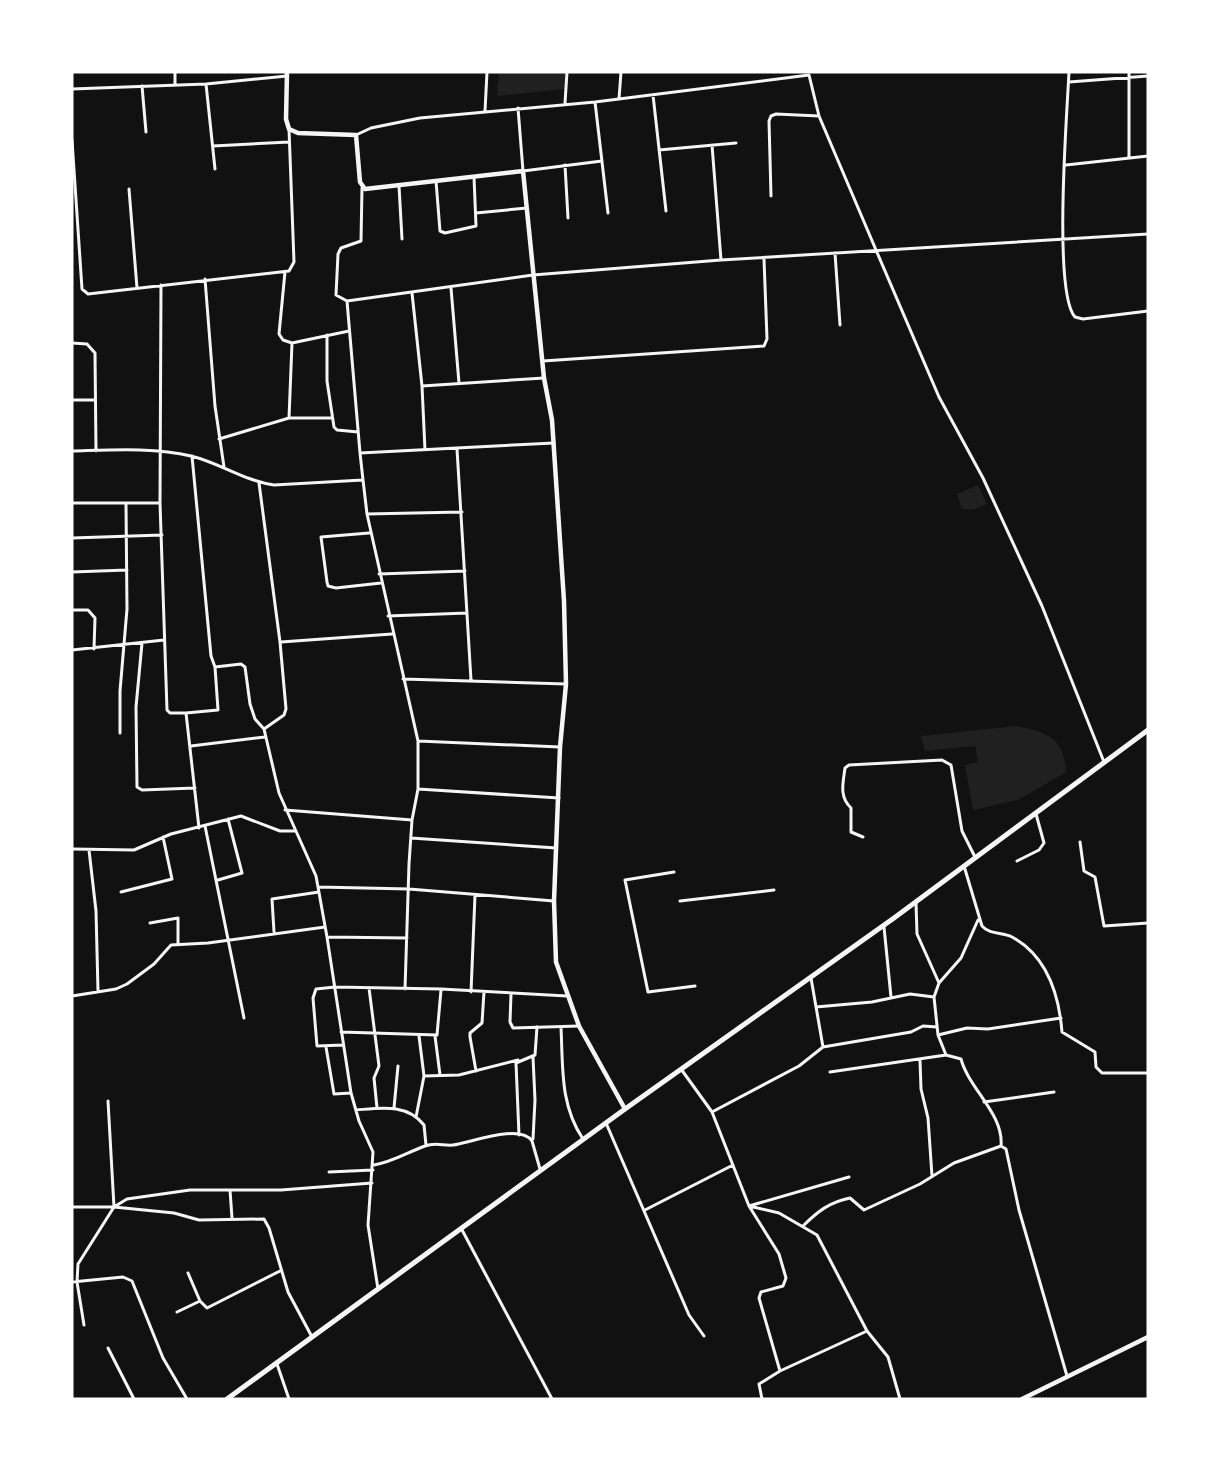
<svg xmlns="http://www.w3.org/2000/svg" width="1220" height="1471" font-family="'Roboto Condensed',sans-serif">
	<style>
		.green { fill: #202020 }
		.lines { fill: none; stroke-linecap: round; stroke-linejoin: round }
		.minor { stroke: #f5f5f5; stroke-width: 3 }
		.tertiary { stroke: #f5f5f5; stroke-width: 4.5 }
		.primary { stroke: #f5f5f5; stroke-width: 5 }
	</style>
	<rect width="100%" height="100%" fill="#111"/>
	<!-- green -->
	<path class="green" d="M499 72H566L565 89 497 96Z
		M978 485 987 504 972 510 962 509 957 494Z
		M1017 726C1048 733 1064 737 1066 772L1018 800 973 810 965 765 978 762 975 746 925 751 921 736Z"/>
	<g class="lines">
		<!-- minor -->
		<path class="minor" d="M1069 72C1067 113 1053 293 1075 317L1083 319 1148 311
			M1129 72V158
			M1069 82 1148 76
			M206 84 215 169
			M175 85V72
			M142 86 146 132
			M72 89 206 84 287 76
			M653 95 666 211
			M619 99 621 72
			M595 102 608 213
			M565 103 567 72
			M518 108 523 171 602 161
			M485 111 487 72
			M356 135 371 128 420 118 595 102 809 75 819 116 876 250 939 397 983 478 1042 606 1104 762
			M72 140 82 289 88 294 289 271 294 262 289 129
			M712 145 721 260
			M213 146 289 142
			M659 150 736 143
			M565 165 568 218
			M1066 165 1148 156
			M436 181 440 231 445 233 476 226 474 177
			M399 186 402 239
			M362 188 361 241 341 248 338 254 336 295 347 301 533 275 721 260 1148 234
			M129 189 137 288
			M771 196 769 121 771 116 776 114 819 116
			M476 213 527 208
			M835 253 840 325
			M285 272 279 334 283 340 292 343 289 418
			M205 279 215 406 224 467
			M161 285 160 503 167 710 170 713H186
			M451 288 459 383
			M412 293 422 386 425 450
			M347 301 360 453
			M327 335V381L334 427 337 430 358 432
			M72 343 87 344 95 353 96 451
			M292 343 349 331
			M543 361 764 346 767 339 764 259
			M422 386 544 378
			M72 400H95
			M219 439 289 418H332
			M457 449 471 680
			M72 451C110 450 154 447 191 456 220 463 245 481 274 485L363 480 360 453 554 443
			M192 456 211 656 215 667 241 664 245 667 250 704 255 719 264 729 279 793 316 876 327 937 407 938
			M363 480 367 514 462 512
			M259 483 280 642 286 709 284 715 264 729
			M72 503H160
			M367 514 418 741V789L412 820 409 864 405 989
			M369 533 321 537 327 582 328 586 336 588 381 583
			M72 538 162 535
			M72 572 127 570
			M379 574 465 571
			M72 610H88L95 618 94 649
			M388 616 467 613
			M281 642 392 634
			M142 643 136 707 137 787 142 790 195 788
			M72 650 164 640
			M403 679 566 684
			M120 733V691L127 609 126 504
			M418 741 560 747
			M191 746 265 737
			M418 789 559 798
			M285 810 412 820
			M205 826 244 1018
			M199 828 186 713 218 710 215 667
			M863 837 851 832V808C839 797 843 783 845 768L849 765 942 760 951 765 962 831 975 857
			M411 838 556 848
			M1080 842 1084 871 1095 877 1104 926 1148 923
			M72 849 134 850 171 834 241 816 280 831H295
			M89 850 96 911 98 991
			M1017 861 1039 850 1044 843 1036 814
			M964 866 982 926C990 935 1002 932 1012 937 1047 956 1059 995 1062 1032L1095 1052 1096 1067 1102 1073H1148
			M674 872 625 880 648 992 695 986
			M218 880 242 873 228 819
			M318 887 409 889 554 901
			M121 892 172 879 163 837
			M680 901 774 890
			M916 903 917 934 939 983
			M978 920 961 958 939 983 934 997 938 1035 946 1055 961 1059C969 1089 1004 1114 1001 1146L1006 1149 1019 1210 1067 1376
			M150 923 178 918V943
			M884 927 891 997
			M274 932 272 899 319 892
			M327 937 351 1093 359 1121 373 1152 368 1225 378 1289
			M811 978 823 1047
			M369 988 379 1066 374 1078 377 1108
			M471 992 475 895
			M511 994 510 1022 513 1028 579 1026
			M72 996 116 989 127 984 154 964 171 945 208 943 325 927
			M816 1007 872 1002 910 994 934 997
			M561 1027C563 1068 560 1105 583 1139
			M341 1032 437 1035 441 990
			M938 1035 967 1028 988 1029 1061 1018
			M419 1036 424 1076
			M435 1036 440 1075
			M343 1045 317 1046 313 998 316 989 335 987 441 989 567 996
			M326 1047 334 1094 351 1093
			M920 1060 921 1089 928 1118 932 1176
			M681 1069 712 1112 749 1206 779 1213 817 1235 867 1331 888 1357 900 1399
			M476 1071 470 1037V1033L482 1023 484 992
			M830 1072 946 1055
			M108 1101 114 1207
			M984 1102 1054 1092
			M394 1108 398 1066
			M356 1110C380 1108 407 1103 424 1125L426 1145
			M712 1112 799 1066 823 1047 911 1032 923 1026 937 1027
			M416 1117 424 1076 459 1075 518 1060
			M606 1123 689 1315 704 1336
			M519 1135 516 1063 535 1055 537 1027
			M533 1139 535 1100 533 1057
			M374 1165C393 1162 408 1152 425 1146 435 1142 444 1146 453 1145 470 1143 520 1123 532 1141L540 1169
			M329 1172 373 1170
			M230 1190 232 1218
			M72 1207H114L174 1213 199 1220 264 1219 269 1228 288 1292 312 1337
			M645 1210 733 1165
			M803 1226C818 1211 830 1202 850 1198L864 1210 920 1184 954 1163 1001 1146
			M461 1228 552 1399
			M188 1273 200 1301 207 1308 280 1271
			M72 1282 123 1277 132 1281 163 1358 187 1399
			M177 1312 200 1301
			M84 1325 77 1282 78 1264 114 1207 127 1199 190 1190H281L372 1183
			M108 1348 134 1399
			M277 1364 289 1399
			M780 1371 759 1298 761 1292 783 1286 786 1278 779 1254 749 1206 849 1177
			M762 1399 759 1384 780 1371 867 1331"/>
		<!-- tertiary -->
		<path class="tertiary" d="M287 72 286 119 289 129 298 133 356 135 360 182 365 189 523 171 544 378 552 420 564 601 566 684 560 747 554 901 556 962 579 1026 625 1109
			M1022 1399 1148 1337"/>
		<!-- primary -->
		<path class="primary" d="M227 1399 625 1109 894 918 1148 730"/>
	</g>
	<!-- border -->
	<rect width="1220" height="1471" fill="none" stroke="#ffffff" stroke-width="147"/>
</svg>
